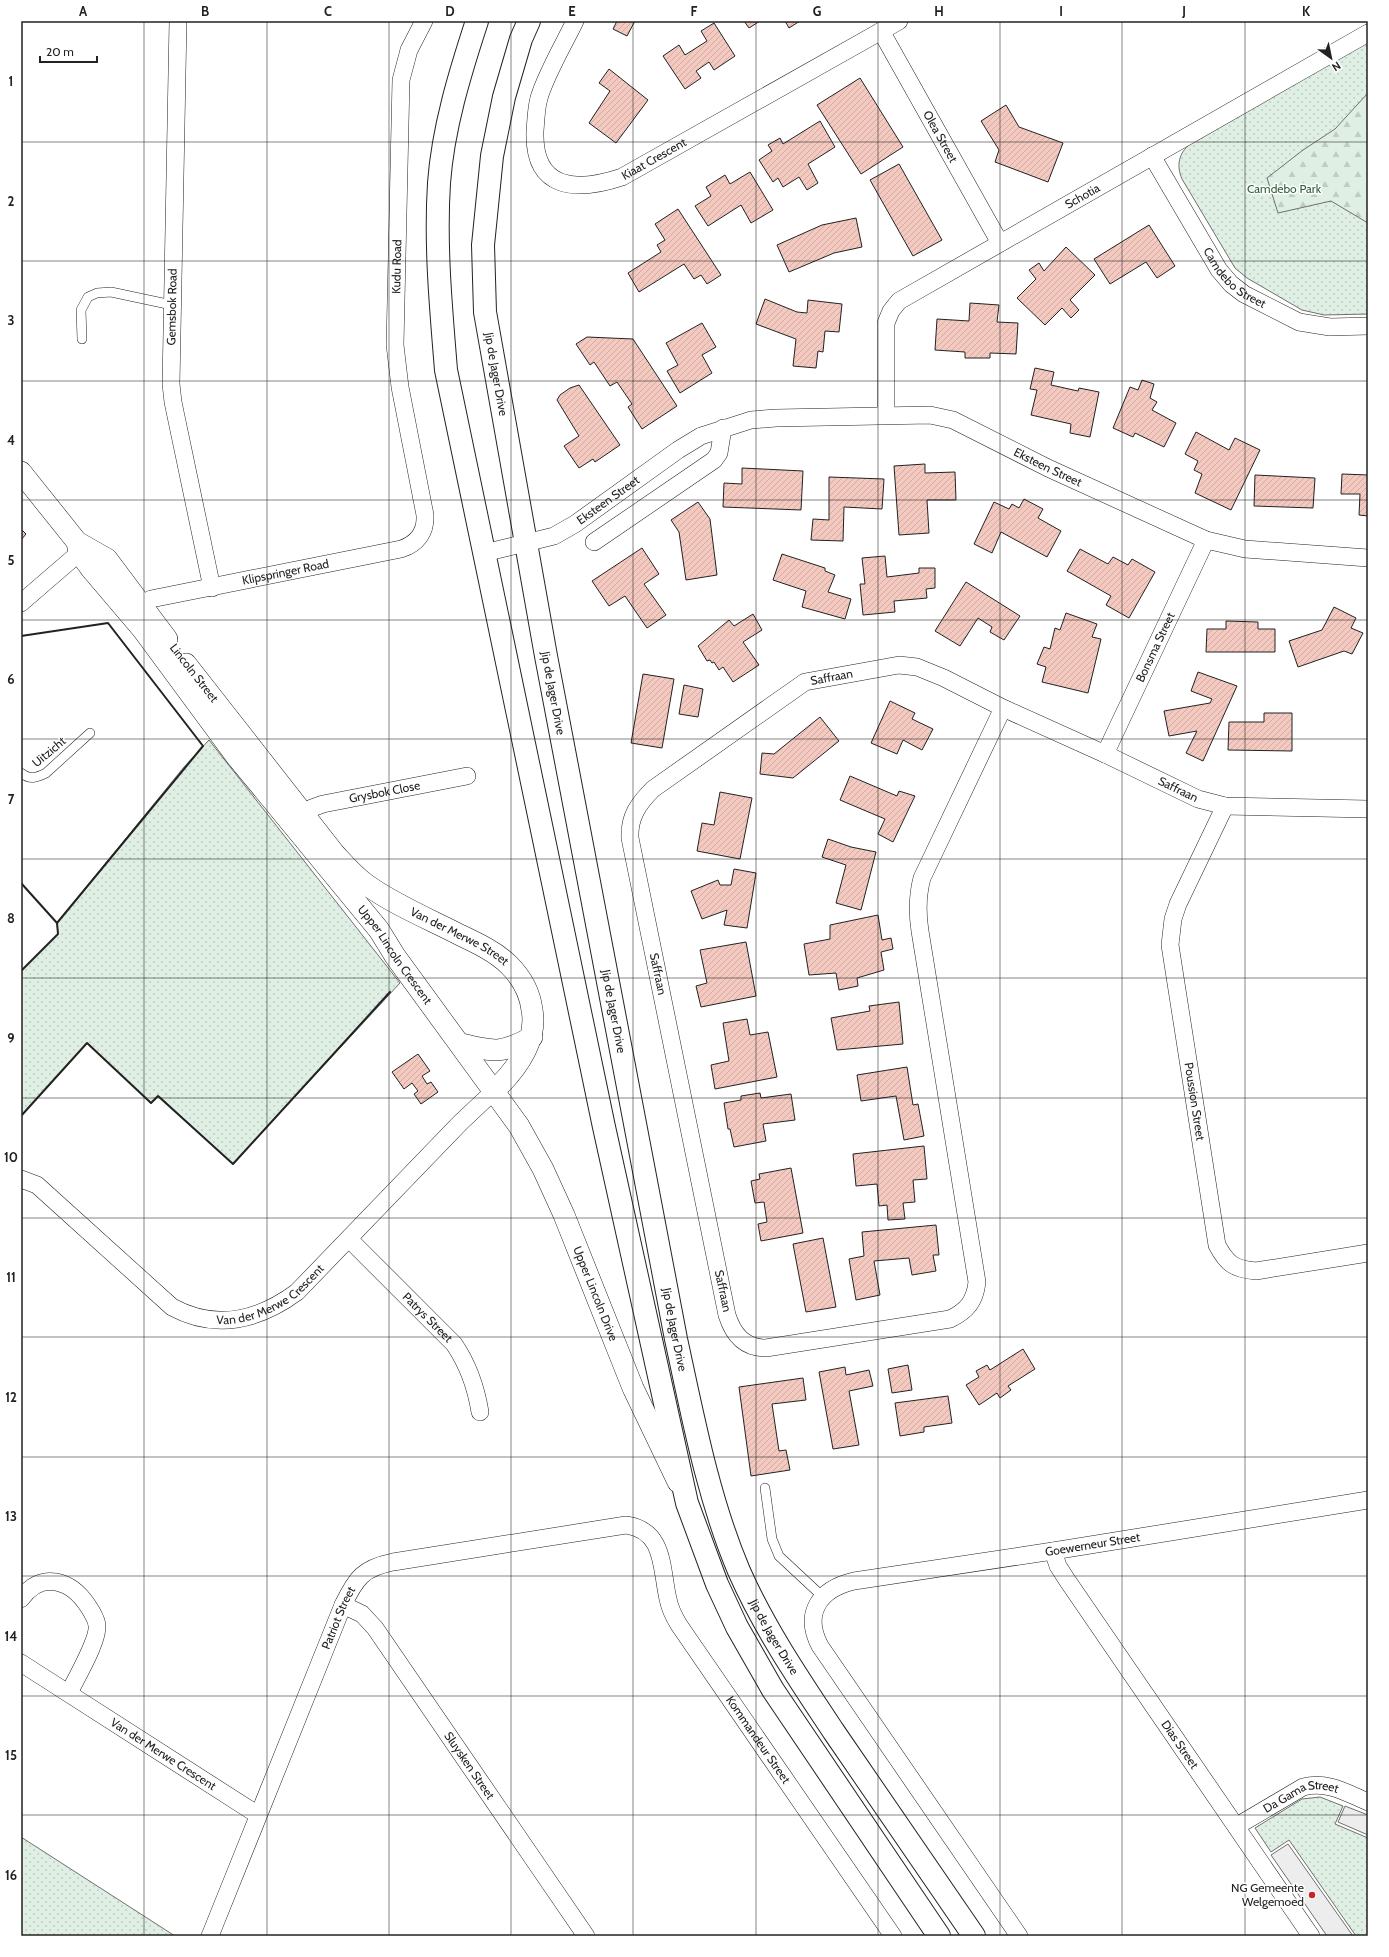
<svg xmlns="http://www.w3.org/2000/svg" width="1389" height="1957" font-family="Cabin,sans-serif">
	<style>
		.grass { fill: url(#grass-dots); stroke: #6f6f6f }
		.forest { fill: url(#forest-firs); stroke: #6f6f6f }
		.parking { fill: #ededed; stroke: #6f6f6f }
		.building { fill: url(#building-hatch); stroke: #222 }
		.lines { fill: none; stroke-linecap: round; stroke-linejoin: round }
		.service-casing { stroke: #222; stroke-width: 10 }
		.minor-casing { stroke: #222; stroke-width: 18 }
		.tertiary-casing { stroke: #222; stroke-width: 22 }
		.secondary-casing { stroke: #222; stroke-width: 24 }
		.service { stroke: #fff; stroke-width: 9 }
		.minor { stroke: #fff; stroke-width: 17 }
		.tertiary { stroke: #fff; stroke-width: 21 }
		.secondary { stroke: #fff; stroke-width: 22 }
		.wall { stroke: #222; stroke-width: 2 }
		.grid { fill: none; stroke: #222; stroke-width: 1; stroke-opacity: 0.55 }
		.poi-dot { fill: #c62828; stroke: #fff; stroke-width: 1.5 }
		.labels { text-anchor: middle; stroke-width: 3; stroke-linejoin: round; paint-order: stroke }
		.street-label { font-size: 12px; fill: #222; stroke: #fff }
		.park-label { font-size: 12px; fill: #2f5e38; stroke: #fff }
		.poi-label { font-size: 12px; fill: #222; stroke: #fff; text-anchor: end }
		.neatline { fill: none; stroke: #222; stroke-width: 1.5 }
		.grid-label { font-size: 13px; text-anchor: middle; font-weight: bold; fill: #222 }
	</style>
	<defs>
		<pattern id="grass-dots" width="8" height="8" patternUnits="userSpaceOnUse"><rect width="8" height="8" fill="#e0efe3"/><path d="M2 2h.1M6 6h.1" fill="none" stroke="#c0cdc2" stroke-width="1.8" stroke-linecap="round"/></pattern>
		<pattern id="forest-firs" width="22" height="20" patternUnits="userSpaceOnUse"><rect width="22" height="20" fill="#e0efe3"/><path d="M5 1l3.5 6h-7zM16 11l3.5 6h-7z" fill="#c0cdc2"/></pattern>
		<pattern id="building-hatch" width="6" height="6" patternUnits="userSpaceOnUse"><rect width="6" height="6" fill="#f3c9c0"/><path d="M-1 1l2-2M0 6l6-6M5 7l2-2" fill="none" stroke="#d0aca5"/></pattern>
	</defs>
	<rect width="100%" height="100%" fill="#fff"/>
	<!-- grass -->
	<path class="grass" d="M1368 42V314L1324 315 1302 310 1247 278 1235 268 1182 179C1176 165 1179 153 1190 144Z
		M209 740 400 983 233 1164 159 1096 151 1103 87 1043 21 1116V971L58 934 57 923 184 767Z
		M1320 1797 1343 1806 1335 1824 1368 1838V1936H1356L1289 1840 1271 1852 1255 1828 1302 1799Z
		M21 1837 175 1936H21Z"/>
	<!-- forest -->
	<path class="forest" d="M1368 93V223L1331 201 1278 213 1267 178 1303 150 1335 129Z"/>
	<!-- parking -->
	<path class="parking" d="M1345 1806 1368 1815V1835L1338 1822Z
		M1288 1844 1353 1936H1327L1271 1855Z"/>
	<!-- building -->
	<path class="building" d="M617 21H635L627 36 613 29Z
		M744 21H760L749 28Z
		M785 21H800L789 28Z
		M714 23 735 56 714 70 709 62 696 71 701 78 685 89 663 56 679 45 685 55 707 41 701 31Z
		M609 69 648 100 616 143 589 123 610 91 599 83Z
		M860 78 903 147 861 174 817 105Z
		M1006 105 1019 127 1063 143 1048 182 995 162 999 150 981 121Z
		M820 121 835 147 808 164 818 183 807 190 799 177 783 187 778 178 773 182 759 160 772 151 768 145 780 138 783 144Z
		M899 164 942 240 913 256 870 180Z
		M750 172 773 210 751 223 741 205 708 226 695 206 711 196 706 187 725 175 730 184Z
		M678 209 721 275 707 284 701 275 694 279 684 264 639 292 628 273 661 252 657 245 665 240 655 224Z
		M856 218 862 247 834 253 789 272 777 245 822 225Z
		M1149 225 1175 266 1157 278 1146 262 1110 284 1094 259Z
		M1066 247 1095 275 1070 300 1079 310 1071 318 1062 308 1045 325 1017 298 1036 279 1029 270 1039 263 1044 271Z
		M765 299 797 312 807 313 808 300 842 304 839 332 825 331 823 352 818 351 816 368 793 366 796 339 756 324Z
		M970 303 999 305 997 322 1018 323 1016 354 990 353V358H965V352L935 350 937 319 969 321Z
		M702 323 716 347 702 355 712 373 680 393 667 371 678 365 666 343Z
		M587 337 633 339 677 406 642 429 628 407 632 404 617 382 610 386 594 362 590 365 576 344Z
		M1035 368 1054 372 1051 385 1078 391 1079 388 1099 392 1090 437 1070 433 1071 424 1031 415 1037 390 1030 389Z
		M1142 380 1154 384 1150 398 1157 402 1152 410 1176 423 1164 447 1135 433 1133 437 1113 428 1130 387 1138 390Z
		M579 385 620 445 595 462 593 459 579 468 564 446 579 436 557 400 560 395 570 388Z
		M1196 432 1229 450 1235 438 1260 450 1231 510 1195 493 1202 474 1194 470 1198 461 1185 454Z
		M925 464V473L955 472 956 500H927L929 533 899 535 894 466Z
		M742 468 803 471 801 510 723 507 724 483 742 484Z
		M1342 474 1368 475V516L1359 515 1360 494H1341Z
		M1255 475 1315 478 1313 508 1254 506Z
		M829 477 884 479 882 509 844 507 843 541 811 540 813 519 829 520Z
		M1024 499 1043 509 1038 518 1061 531 1047 557 1001 532 992 553 974 544 994 502 1009 509 1012 504 1019 508Z
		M698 502 710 519 717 575 686 580 679 532 671 520Z
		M21 529 26 534 21 540Z
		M642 548 659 574 644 584 666 615 647 628 625 596 609 606 592 581Z
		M1080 549 1108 564 1113 557 1128 565 1132 559 1155 572 1129 618 1106 605 1111 596 1067 571Z
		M782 554 825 568V571L835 575 828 592 851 599 845 619 802 607 806 591 773 580Z
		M885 556 887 577 919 573V568H935V588L926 589 927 598 894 601 895 612 863 615 860 584H865L862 558Z
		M966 582 1020 616 1004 640 990 632 992 627 978 618 960 646 935 631Z
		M1334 607 1356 618 1351 628 1363 633 1352 654 1344 651 1298 667 1289 641 1322 630Z
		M1066 613 1097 624 1092 637 1101 639 1088 693 1042 682 1046 667 1037 664 1044 647 1050 649 1055 628 1060 630Z
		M753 614 762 630 743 642 759 665 733 682 723 667 719 670 714 662 712 663 710 660 707 661 698 646 729 620 734 626Z
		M1226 621 1258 622V629H1275V652H1206L1207 629H1226Z
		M1198 672 1237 686 1203 761 1186 753 1197 731 1169 736 1164 711 1210 703 1212 699 1191 691Z
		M643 674 674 679 662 748 631 743Z
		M684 685 703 689 698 717 679 714Z
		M890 701 915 713 912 719 933 729 922 750 903 740 897 754 871 743Z
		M1264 713H1292V751L1228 750 1229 722H1264Z
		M820 717 839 741 793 778 760 774 762 753 774 754Z
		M850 776 897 796 899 791 915 796 893 842 878 834 885 819 840 800Z
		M720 792 752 798 740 859 697 851 702 823 714 825Z
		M828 839 851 847 876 852 861 910 836 903 846 865 822 857Z
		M734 869 756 873 747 928 724 925 727 910 702 919 691 891 718 880 720 885H731Z
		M878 915 882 940 891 938 893 949 881 952 884 970 857 978 858 986 839 990 836 973 809 975 804 944 830 939V925Z
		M746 942 756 996 701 1007 696 986 707 983 700 950Z
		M899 1002 903 1044 837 1050 831 1018 870 1011 869 1006Z
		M747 1019 750 1035 768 1032 777 1077 715 1089 711 1065 729 1061 723 1023Z
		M418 1054 430 1071 422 1076 427 1084 431 1082 438 1092 421 1104 414 1094 418 1091 412 1083 404 1089 392 1072Z
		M907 1067 913 1105 918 1104 924 1136 904 1140 896 1096 861 1101 857 1075Z
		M760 1093 761 1098 791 1094 795 1120 763 1124 766 1141 734 1147 730 1129H728L724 1103 741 1100V1096Z
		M924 1146 927 1179 913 1180 915 1202 903 1203 905 1219 888 1220 887 1205 879 1206 877 1184 856 1186 853 1154Z
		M791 1168 803 1233 761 1241 758 1224 767 1222 764 1202 755 1203 751 1181 760 1179 759 1174Z
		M936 1225 939 1255H933L936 1271 912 1275 909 1258 874 1261 880 1295 856 1300 849 1259 864 1256 862 1232Z
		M823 1238 836 1307 806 1312 793 1244Z
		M1023 1349 1035 1369 1008 1386 1011 1390 1000 1398 997 1393 979 1405 966 1385 979 1377 976 1371 987 1365 990 1370Z
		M908 1365 912 1390 892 1393 888 1369Z
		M845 1367 846 1375 869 1370 873 1386 849 1391 859 1445 833 1449 819 1372Z
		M803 1378 806 1400 772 1404 779 1451 786 1450 790 1470 751 1476 739 1387Z
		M948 1396 952 1423 924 1427V1432L900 1436 895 1403Z"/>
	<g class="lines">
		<!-- service casing -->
		<g class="service-casing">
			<path id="service" d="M82 339 81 310 88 297 97 293 111 292 172 305
				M21 773C30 780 36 778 46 773L90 733
				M765 1488 772 1539 779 1556 823 1597"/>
		</g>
		<!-- minor casing -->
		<g class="minor-casing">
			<g id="minor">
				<path d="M178 21 171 384 173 402 212 588"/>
				<path id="s1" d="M575 21C564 44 546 74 539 98 536 109 536 120 535 131 533 191 577 192 622 177L899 21"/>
				<path id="s2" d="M881 31 1000 243"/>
				<path id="s3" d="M1152 156 1219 270 1231 284 1244 294 1299 322 1330 327 1368 326"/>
				<path id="s4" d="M886 415V323L891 311 899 301 1368 33"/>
				<path d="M594 542 714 460 719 453 723 428"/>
				<path id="s5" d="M484 553 554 536 575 524 678 450 701 436 751 420 776 418 930 415 953 420 1048 468 1206 540 1245 549 1368 558"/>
				<path d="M21 603 87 546"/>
				<path id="s6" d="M133 613 151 599 401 549C417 544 426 532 425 515L400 387 395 345 401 80 409 50 424 21"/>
				<path id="s7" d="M1003 708 922 878C917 897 917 912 920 931L977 1282C975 1301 967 1311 950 1319L766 1348C744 1348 733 1334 727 1315L630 838C629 817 638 804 653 789L805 682 899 665 917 667 944 678 1003 708 1105 754 1198 799 1225 806 1368 809"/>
				<path id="s8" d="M1105 754 1206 540"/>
				<path id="s9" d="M1225 806 1178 904 1173 919 1170 945 1217 1245C1227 1264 1234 1269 1256 1271L1368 1253"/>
				<path id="s10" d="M293 822 312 808 323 804 467 776"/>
				<path id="s11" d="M21 1179 37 1185 172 1307C216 1331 259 1320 297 1292L460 1123 494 1091"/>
				<path id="s12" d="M349 1239 454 1344C469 1366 476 1387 480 1412"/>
				<path id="s13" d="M1053 1551 1058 1566 1067 1580 1311 1936"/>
				<path d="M21 1599C41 1570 71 1580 88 1606 92 1612 96 1618 97 1625 99 1640 76 1678 69 1693"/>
				<path id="s14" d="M343 1605 362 1614 375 1628 586 1936"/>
				<path id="s15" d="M21 1663 258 1815"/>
				<path id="s16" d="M1237 1826 1303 1787C1328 1781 1345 1792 1368 1802"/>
				<path id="s17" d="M210 1936 343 1605C356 1578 363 1568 393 1562L626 1525C665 1530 661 1569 668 1599 670 1609 674 1617 679 1625L893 1936"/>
				<path id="s18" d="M1019 1936 820 1646C803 1614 819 1589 854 1581L1053 1551 1368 1500"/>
			</g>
		</g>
		<!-- tertiary casing -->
		<g class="tertiary-casing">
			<g id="tertiary">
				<path id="s19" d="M21 472 77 542 79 552 92 570 143 630 236 756 379 930 395 956 519 1126 543 1169 564 1215 633 1388 678 1482"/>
				<path d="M77 542 107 559 167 639"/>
				<path id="s20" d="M186 664 334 853C345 865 354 876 367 885 395 905 429 919 460 935 477 943 496 952 509 965 521 977 530 993 532 1010 538 1042 516 1070 494 1091"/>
				<path d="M461 1044C494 1052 502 1054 532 1037"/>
			</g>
		</g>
		<!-- secondary casing -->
		<g class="secondary-casing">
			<g id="secondary">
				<path d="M477 21C460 73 443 128 439 183 435 246 441 308 446 370L604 1127 687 1503 717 1584 737 1627 773 1690 939 1936"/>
				<path id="s21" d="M529 21 521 39 504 97 492 156 483 245 485 312 546 656 676 1339C693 1417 708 1498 739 1571 764 1628 800 1681 834 1732 880 1800 927 1868 974 1936"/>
			</g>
		</g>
		<!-- service -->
		<use href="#service" class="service"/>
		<!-- minor -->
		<use href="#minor" class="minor"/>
		<!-- tertiary -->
		<use href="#tertiary" class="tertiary"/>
		<!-- secondary -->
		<use href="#secondary" class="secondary"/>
		<!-- wall -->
		<path class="wall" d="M21 636 108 623 203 746 57 923 58 934 21 971
			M21 883 57 923
			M21 1116 87 1043 151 1103 158 1096 233 1164 390 992"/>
	</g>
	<!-- grid -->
	<path class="grid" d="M144 21V1936M267 21V1936M389 21V1936M511 21V1936M633 21V1936M756 21V1936M878 21V1936M1000 21V1936M1122 21V1936M1245 21V1936M21 142H1368M21 261H1368M21 381H1368M21 500H1368M21 620H1368M21 739H1368M21 859H1368M21 978H1368M21 1098H1368M21 1218H1368M21 1337H1368M21 1457H1368M21 1576H1368M21 1696H1368M21 1815H1368"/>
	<!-- markers -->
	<circle class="poi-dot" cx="1312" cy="1895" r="4"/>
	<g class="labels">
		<!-- street labels -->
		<g class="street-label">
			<text dy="4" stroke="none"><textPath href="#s2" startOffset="121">Olea Street</textPath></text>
			<text dy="4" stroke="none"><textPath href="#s1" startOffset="279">Kiaat Crescent</textPath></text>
			<text dy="4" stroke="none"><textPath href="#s4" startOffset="329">Schotia</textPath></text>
			<text dy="4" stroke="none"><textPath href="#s6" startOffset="574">Kudu Road</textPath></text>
			<text dy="4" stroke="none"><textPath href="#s3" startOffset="149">Camdebo Street</textPath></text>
			<text transform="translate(172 307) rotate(-89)" y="4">Gemsbok Road</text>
			<text dy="4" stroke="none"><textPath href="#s21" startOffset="360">Jip de Jager Drive</textPath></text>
			<text dy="4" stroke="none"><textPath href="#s5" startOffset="611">Eksteen Street</textPath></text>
			<text dy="4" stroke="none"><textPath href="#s5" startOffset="137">Eksteen Street</textPath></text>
			<text dy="4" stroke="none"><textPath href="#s6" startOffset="160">Klipspringer Road</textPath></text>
			<text dy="4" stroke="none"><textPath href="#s8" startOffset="118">Bonsma Street</textPath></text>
			<text transform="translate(194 673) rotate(52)" y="4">Lincoln Street</text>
			<text dy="4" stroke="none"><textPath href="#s7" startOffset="1643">Saffraan</textPath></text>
			<text dy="4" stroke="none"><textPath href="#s21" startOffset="684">Jip de Jager Drive</textPath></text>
			<text transform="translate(49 752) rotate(-40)" y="4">Uitzicht</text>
			<text dy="4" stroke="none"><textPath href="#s7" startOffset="2018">Saffraan</textPath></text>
			<text dy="4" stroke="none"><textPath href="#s10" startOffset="98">Grysbok Close</textPath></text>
			<text dy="4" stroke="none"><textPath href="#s20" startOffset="392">Van der Merwe Street</textPath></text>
			<text dy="4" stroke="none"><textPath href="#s19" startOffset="612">Upper Lincoln Crescent</textPath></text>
			<text transform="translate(658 974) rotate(78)" y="4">Saffraan</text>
			<text dy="4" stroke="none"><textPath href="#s21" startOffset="1008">Jip de Jager Drive</textPath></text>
			<text dy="4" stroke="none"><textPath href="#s9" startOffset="309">Poussion Street</textPath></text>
			<text dy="4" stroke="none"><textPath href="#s11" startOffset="307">Van der Merwe Crescent</textPath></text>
			<text transform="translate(723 1291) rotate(78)" y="4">Saffraan</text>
			<text dy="4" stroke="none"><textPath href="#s19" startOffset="1008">Upper Lincoln Drive</textPath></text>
			<text dy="4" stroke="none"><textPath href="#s12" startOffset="111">Patrys Street</textPath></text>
			<text dy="4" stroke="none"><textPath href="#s21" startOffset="1332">Jip de Jager Drive</textPath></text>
			<text dy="4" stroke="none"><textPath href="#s18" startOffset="681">Goewerneur Street</textPath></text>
			<text dy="4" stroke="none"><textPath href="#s17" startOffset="343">Patriot Street</textPath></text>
			<text dy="4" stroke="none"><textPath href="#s21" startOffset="1657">Jip de Jager Drive</textPath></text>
			<text dy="4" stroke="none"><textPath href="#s17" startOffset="923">Kommandeur Street</textPath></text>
			<text dy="4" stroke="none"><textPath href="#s13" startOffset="232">Dias Street</textPath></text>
			<text dy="4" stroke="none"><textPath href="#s15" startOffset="169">Van der Merwe Crescent</textPath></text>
			<text dy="4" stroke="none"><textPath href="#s14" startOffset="207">Sluysken Street</textPath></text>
			<text dy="4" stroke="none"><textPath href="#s16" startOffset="72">Da Gama Street</textPath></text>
		</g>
		<!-- park labels -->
		<g class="park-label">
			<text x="1284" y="193">Camdebo Park</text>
		</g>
		<!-- poi labels -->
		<g class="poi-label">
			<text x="1304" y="1892">NG Gemeente<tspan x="1304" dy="14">Welgemoed</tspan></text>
		</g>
	</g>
	<!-- border -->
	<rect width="1389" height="1957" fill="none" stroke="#ffffff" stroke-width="44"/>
	<!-- north arrow -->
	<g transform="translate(1331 58) rotate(147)" stroke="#ffffff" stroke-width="3" paint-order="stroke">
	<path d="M0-3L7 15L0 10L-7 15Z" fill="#222222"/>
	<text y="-6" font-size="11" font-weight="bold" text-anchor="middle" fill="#222222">N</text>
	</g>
	<!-- scale -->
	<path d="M40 56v6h57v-6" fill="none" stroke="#222222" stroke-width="2"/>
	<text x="46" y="56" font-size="12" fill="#222222" stroke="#ffffff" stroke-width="3" paint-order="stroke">20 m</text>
	<rect x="22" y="22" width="1345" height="1913" class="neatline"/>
	<g class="grid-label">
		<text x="83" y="16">A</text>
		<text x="205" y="16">B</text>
		<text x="328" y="16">C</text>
		<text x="450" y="16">D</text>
		<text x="572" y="16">E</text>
		<text x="694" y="16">F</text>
		<text x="817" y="16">G</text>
		<text x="939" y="16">H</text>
		<text x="1061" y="16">I</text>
		<text x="1184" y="16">J</text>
		<text x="1306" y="16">K</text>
		<text x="11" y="86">1</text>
		<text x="11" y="206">2</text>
		<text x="11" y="325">3</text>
		<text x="11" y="445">4</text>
		<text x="11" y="565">5</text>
		<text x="11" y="684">6</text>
		<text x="11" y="804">7</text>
		<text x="11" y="923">8</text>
		<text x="11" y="1043">9</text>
		<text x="11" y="1162">10</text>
		<text x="11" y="1282">11</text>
		<text x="11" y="1402">12</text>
		<text x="11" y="1521">13</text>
		<text x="11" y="1641">14</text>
		<text x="11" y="1760">15</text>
		<text x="11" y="1880">16</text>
	</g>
</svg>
